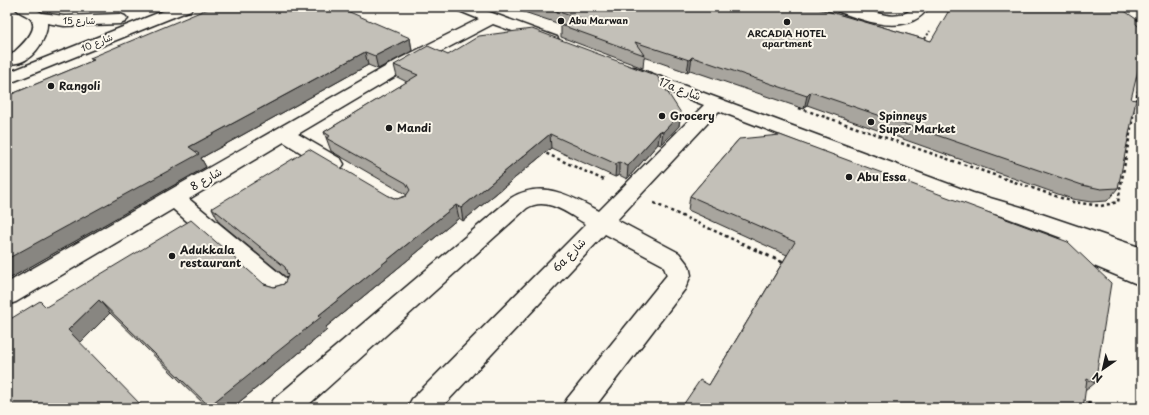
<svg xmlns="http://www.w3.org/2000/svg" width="1149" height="415" font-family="'Playpen Sans','Playpen Sans Arabic',sans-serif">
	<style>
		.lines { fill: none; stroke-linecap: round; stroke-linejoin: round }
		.minor-casing { stroke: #1c1c1c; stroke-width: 3 }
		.major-casing { stroke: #1c1c1c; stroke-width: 3 }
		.path-far2 { stroke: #1c1c1c; stroke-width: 2; stroke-dasharray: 2 2; stroke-linecap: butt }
		.path-far1 { stroke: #1c1c1c; stroke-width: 2.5; stroke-dasharray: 3 3; stroke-linecap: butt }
		.path { stroke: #1c1c1c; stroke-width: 3; stroke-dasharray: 3.5 3.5; stroke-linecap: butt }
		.minor { fill: #fbf7ec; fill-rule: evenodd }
		.major { fill: #fbf7ec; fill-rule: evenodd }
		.wall { fill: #a8a59e; stroke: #1c1c1c }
		.shaded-wall { fill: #888681; stroke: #1c1c1c }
		.building { fill: #c3c0b8; stroke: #1c1c1c }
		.poi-dot { fill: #1c1c1c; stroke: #fbf7ec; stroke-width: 1.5 }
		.labels { text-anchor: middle; stroke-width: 4; stroke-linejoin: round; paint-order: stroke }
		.far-street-label { font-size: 9px; fill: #1c1c1c; stroke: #fbf7ec }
		.far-poi-label { font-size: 9px; font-weight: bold; fill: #1c1c1c; stroke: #fbf7ec; text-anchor: start }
		.poi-label { font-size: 11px; font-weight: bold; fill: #1c1c1c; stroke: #fbf7ec; text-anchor: start }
		.street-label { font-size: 11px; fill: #1c1c1c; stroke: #fbf7ec }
	</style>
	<rect width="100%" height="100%" fill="#fbf7ec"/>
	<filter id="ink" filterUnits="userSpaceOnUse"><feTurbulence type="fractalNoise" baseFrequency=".025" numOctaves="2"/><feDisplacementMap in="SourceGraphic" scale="8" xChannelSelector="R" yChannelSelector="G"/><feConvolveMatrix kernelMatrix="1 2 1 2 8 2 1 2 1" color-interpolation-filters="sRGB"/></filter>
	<g filter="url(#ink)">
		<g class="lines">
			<!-- minor casing -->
			<g class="minor-casing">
				<path id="minor" d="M15 7H32L42 13 64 16 120 14 125 16 128 19 125 22 120 24 64 26 47 23C48 40 29 67 10 63L8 59C13 51 43 31 30 18 25 14 18 13 15 7Z
					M455 7H476L557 37 559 40 557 43 551 45 493 24 411 67 298 134 341 159 344 164 341 169 334 171 327 169 284 142 189 199 290 282 293 289 290 296 281 299 272 296 173 209 16 302 7 305V283L399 59 479 19 457 10Z
					M832 7C839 7 847 6 854 7 874 10 896 25 914 7H929C907 39 863 20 834 10Z
					M1114 7H1134L1142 11V21L1116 10Z
					M634 67 973 193 1021 207 1142 248V266L1133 263 1142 267V286L1058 251 1054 245 1058 239 1062 238 1005 217 957 203 719 111 617 220 679 253 689 266 691 275 685 289 594 408H562L567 399 667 275 663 265 605 234 441 408H407L412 399 586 224C568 214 547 196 527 208L305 408H269L274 399 511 198C543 179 570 196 599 211L704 105 628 76 625 72 628 68Z"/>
			</g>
			<!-- major casing -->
			<g class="major-casing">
				<path id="major" d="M173 7H193L191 10 7 84V73Z"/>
			</g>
			<!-- path-far2 -->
			<path class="path-far2" d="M923 42 930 31
				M1134 108 1142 72"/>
			<!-- path-far1 -->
			<path class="path-far1" d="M799 108 1073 202 1101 206 1118 202 1134 111
				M1133 111 1134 107
				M541 151 606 181
				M654 203 743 244"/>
			<!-- path -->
			<path class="path" d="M741 243 786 264
				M1081 400 1099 408"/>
			<!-- minor -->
			<use href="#minor" class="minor"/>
			<!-- major -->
			<use href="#major" class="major"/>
		</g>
		<!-- wall -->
		<path class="wall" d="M509 7H813L1131 99 1118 188 1107 201 1091 202 1072 199 807 105 804 109 690 70 687 72 644 57 643 68 561 37V25H563Z
			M410 38 412 51 378 69 368 65 201 158 206 167 7 280V96L92 61 90 58Z
			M448 55 681 113 679 126 661 145 658 144 627 179 619 175 615 177 551 148 463 221 459 218 326 327 327 330 232 408H208L110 313 46 307 264 284 274 287 284 284 287 278 219 222 212 208 389 196 397 199 406 196 407 195 331 151 324 132 407 82 397 77 394 65Z
			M739 139 1095 383 1085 391 709 385 787 255 688 210 690 196Z"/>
		<!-- shaded-wall -->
		<path class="shaded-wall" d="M410 38 412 51 378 69 375 56Z
			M365 52 368 65 201 158 206 167 7 280V259L189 147Z
			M692 57 690 70 687 72 689 60Z
			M811 92 807 105 804 109 807 96Z
			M681 113 679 126 661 145 663 132Z
			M660 131 658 144 627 179 628 166Z
			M550 134 551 148 463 221 461 208Z
			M619 162V175L615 177 616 164Z
			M456 205 459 218 326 327 327 330 232 408H210L209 406 319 315Z
			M99 300 110 313 80 343 68 330Z"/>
		<!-- building -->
		<path class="building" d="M212 7H338L410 38 375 56 365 52 189 147 199 154 7 259V96L94 60 90 58Z
			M544 7H813L931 41 951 7H1119L1136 19V24L1142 29V55L1131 99 1136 100 1118 188 1101 189 1082 185 811 92 807 96 692 57 689 60 635 42 644 55 561 25 589 22Z
			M532 29 657 76 681 113 663 132 660 131 628 166 619 162 616 164 550 134 461 208 456 205 319 315 321 317 209 406 99 300 68 330 144 408H7V321L40 301 46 307 191 220 264 284 274 287 284 284 288 276 285 267 212 208 309 149 389 196 397 199 406 196 410 190 406 183 326 138 330 136 324 132 418 75 394 65 428 46 448 55 479 36Z
			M780 135 1068 242 1111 283 1095 383 1087 379 1083 408H681L700 380 709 385 795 242 690 196 739 139Z"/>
	</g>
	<!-- markers -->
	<g class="poi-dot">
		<circle cx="561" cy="21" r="4"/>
		<circle cx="787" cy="22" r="4"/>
		<circle cx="51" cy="86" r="4"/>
		<circle cx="662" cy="116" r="4"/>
		<circle cx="871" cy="122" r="4"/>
		<circle cx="389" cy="128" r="4"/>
		<circle cx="849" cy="177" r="4"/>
		<circle cx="172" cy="256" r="4"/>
	</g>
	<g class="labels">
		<!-- far-street labels -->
		<g class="far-street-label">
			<text x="79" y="24">شارع 15</text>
			<text transform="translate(97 43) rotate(-22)" y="3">شارع 10</text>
		</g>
		<!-- far-poi labels -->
		<g class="far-poi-label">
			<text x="569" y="24">Abu Marwan</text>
			<text x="787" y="37" text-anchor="middle">ARCADIA HOTEL<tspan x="787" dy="10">apartment</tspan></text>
		</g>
		<!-- poi labels -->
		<g class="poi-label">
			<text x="59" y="90">Rangoli</text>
			<text x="670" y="120">Grocery</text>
			<text x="879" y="120">Spinneys<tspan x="879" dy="13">Super Market</tspan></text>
			<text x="397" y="132">Mandi</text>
			<text x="857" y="181">Abu Essa</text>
			<text x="180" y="254">Adukkala<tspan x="180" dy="13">restaurant</tspan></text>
		</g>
		<!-- street labels -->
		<g class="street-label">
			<text transform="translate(680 89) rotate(21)" y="4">17a شارع</text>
			<text transform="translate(206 179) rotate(-30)" y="4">شارع 8</text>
			<text transform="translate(569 255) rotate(-46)" y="4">6a شارع</text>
		</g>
	</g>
	<!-- margin -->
	<rect width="1149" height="415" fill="none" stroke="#fbf7ec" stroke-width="24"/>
	<rect x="12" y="12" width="1125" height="391" fill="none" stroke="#1c1c1c" stroke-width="1.5" filter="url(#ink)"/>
	<!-- north arrow -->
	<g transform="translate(1103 369) rotate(214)" stroke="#fbf7ec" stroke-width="3" paint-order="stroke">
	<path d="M0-3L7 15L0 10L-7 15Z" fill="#1c1c1c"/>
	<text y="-6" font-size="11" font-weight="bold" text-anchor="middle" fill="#1c1c1c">N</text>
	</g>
</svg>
